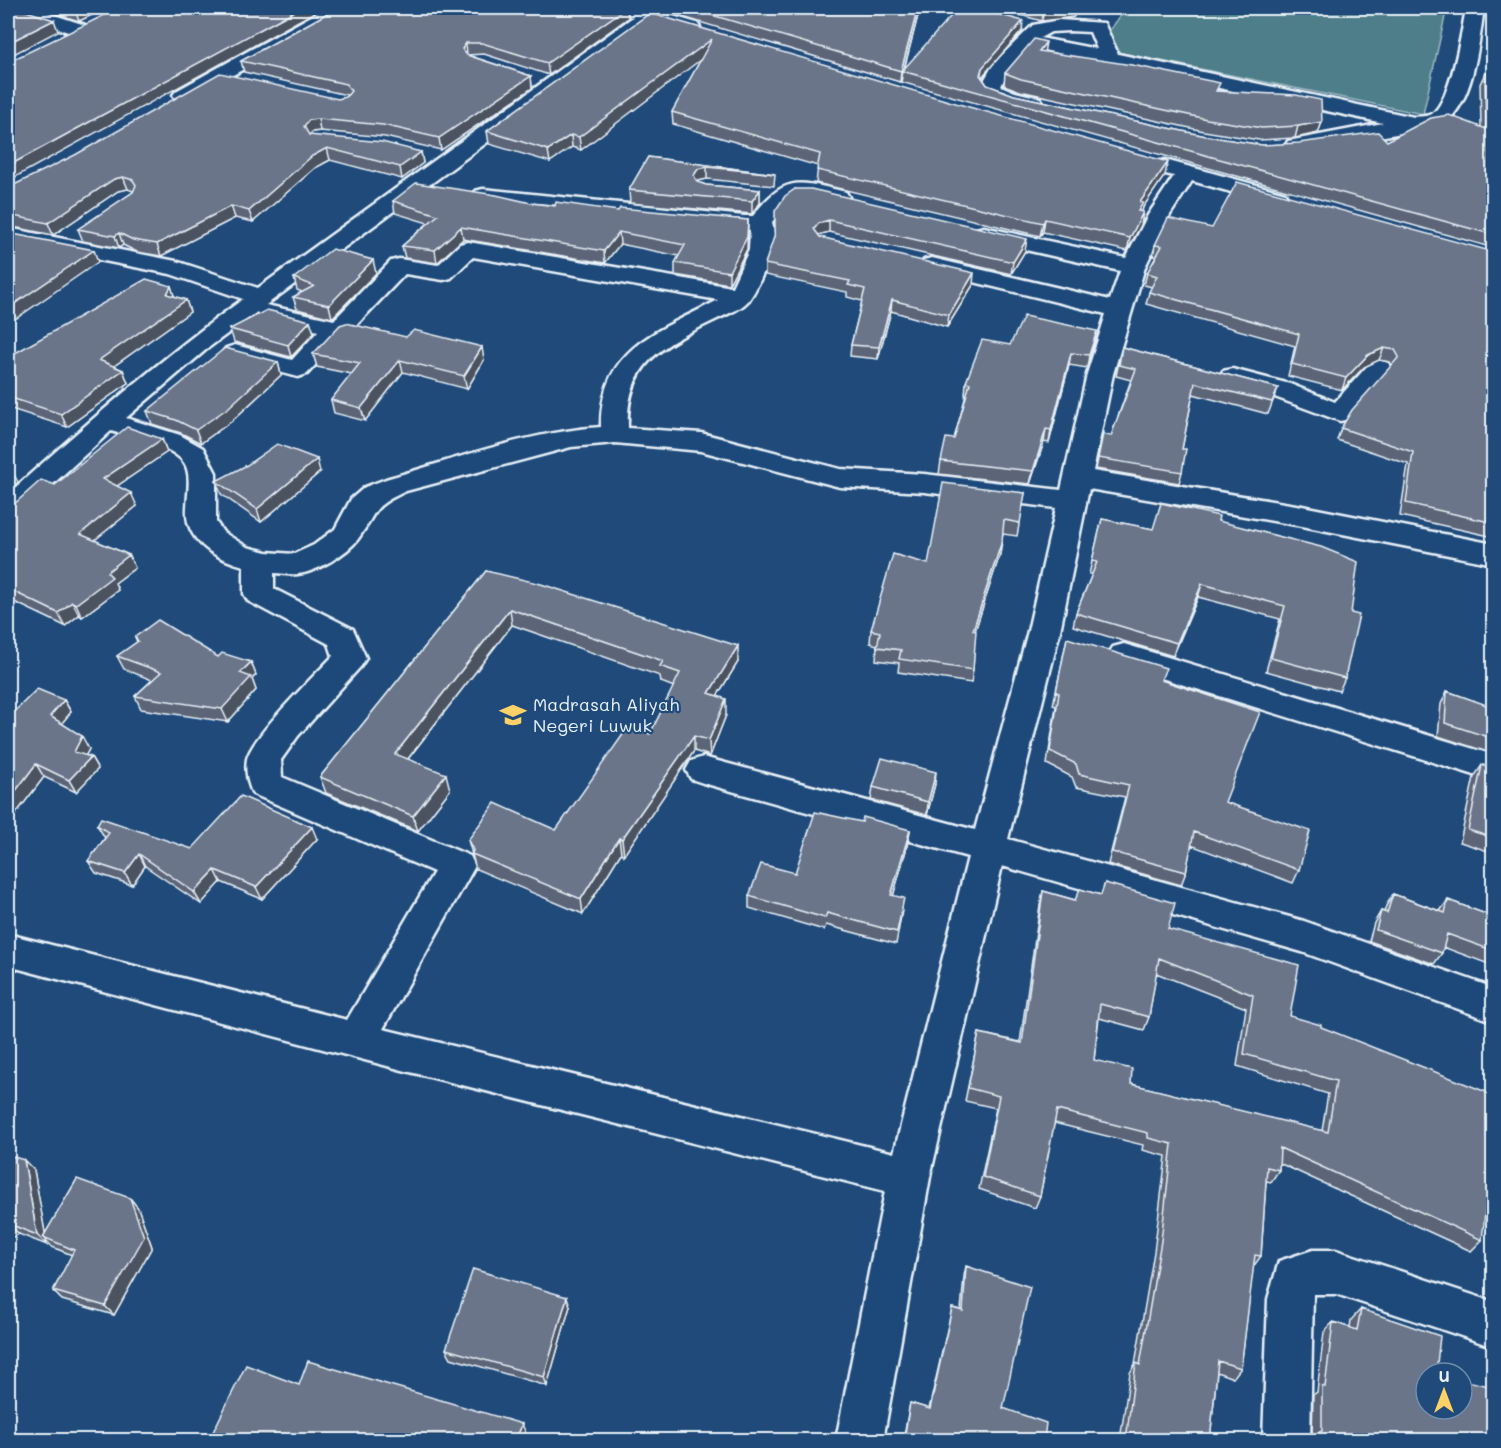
<svg xmlns="http://www.w3.org/2000/svg" width="1501" height="1448" font-family="Mali,sans-serif">
	<style>
		.green { fill: #4e7e89; stroke: #9bb8c0; stroke-width: 1.5 }
		.lines { fill: none; stroke-linecap: round; stroke-linejoin: round }
		.minor-casing { stroke: #e8f1f8; stroke-width: 5 }
		.minor { fill: #1f4a7a; fill-rule: evenodd }
		.wall { fill: #5c6577; stroke: #e8f1f8; stroke-width: 1.5; fill-rule: evenodd }
		.shaded-wall { fill: #4b5261; stroke: #e8f1f8; stroke-width: 1.5 }
		.building { fill: #6b758a; stroke: #e8f1f8; stroke-width: 1.5; fill-rule: evenodd }
		.labels { text-anchor: middle; stroke-width: 4.5; stroke-linejoin: round; paint-order: stroke }
		.poi-label { font-size: 18px; fill: #e8f1f8; stroke: #1f4a7a; text-anchor: start }
	</style>
	<rect width="100%" height="100%" fill="#1f4a7a"/>
	<filter id="ink" filterUnits="userSpaceOnUse"><feTurbulence type="fractalNoise" baseFrequency=".0167" numOctaves="2"/><feDisplacementMap in="SourceGraphic" scale="12" xChannelSelector="R" yChannelSelector="G"/><feConvolveMatrix kernelMatrix="1 2 1 2 8 2 1 2 1" color-interpolation-filters="sRGB"/></filter>
	<g filter="url(#ink)">
		<!-- green -->
		<path class="green" d="M1126 8H1447L1423 114 1097 48Z"/>
		<g class="lines">
			<!-- minor casing -->
			<g class="minor-casing">
				<path id="minor" d="M8 8H33L85 25 88 29 85 33H71L9 12Z
					M326 8H348L346 12 190 99H176L173 95 176 91Z
					M615 8H666L662 13 697 23 700 27 697 31 690 33 651 22 266 305 334 320 391 261 399 259 438 265 460 244 468 242 732 287 749 250 750 230 483 203 475 201 472 196 475 191 483 189 744 216H753C785 174 799 181 846 192L849 197 846 202 838 204 800 196 786 204 772 222C776 239 772 251 766 267 761 278 756 290 749 300 740 310 725 315 713 321 661 346 626 364 628 428L701 433 840 469 924 474 1061 490 1087 374 1106 314 924 270 920 265 924 260 932 258 1110 300 1120 271 976 239 972 234 976 229 984 227 1126 258 1148 215 1174 176 1157 172 1154 167 1157 162 1165 160 1285 193 1288 198 1285 203 1277 205 1192 181 1170 215 1145 267 1113 374 1093 471 1302 506 1494 544V564L1302 526 1089 489 1060 631 1008 839 1304 921 1494 988V1022L1302 952 1002 866 930 1177 883 1440H836L885 1191 410 1072 8 966V934L347 1020 434 872 253 794C248 785 245 770 247 759 252 736 315 675 333 656L329 644 248 601 244 594V566C221 560 194 547 188 522 183 503 197 473 180 458 163 443 133 438 111 431L18 516 8 518V494C84 426 160 359 243 299L170 274 8 242V228L176 261 258 288 633 17 617 12ZM473 257 718 300C659 332 600 346 601 427 528 432 456 459 386 479L365 487 351 499 335 529 314 545 294 554 267 552 247 547 223 532 216 522V473L203 448 180 435 126 418 208 348 257 312 260 317 318 331 292 360 235 345 226 348 222 353 226 358 298 377 307 374 342 336 348 334 405 274 443 280 451 278ZM615 443 701 451 840 487 924 492 1056 508 1028 631 975 830 703 757 691 761 686 770 691 779 703 783 968 857 894 1153 383 1029 475 866 470 856 282 777 281 760 298 736 361 666 366 658 353 629 274 589V573C282 573 290 575 298 574 315 573 348 553 358 539 379 510 369 508 406 491L571 447Z
					M1466 8H1484C1479 41 1473 117 1435 127L1296 152 1288 151 1285 146 1288 141 1383 123 1032 48 1008 71 1001 86 1015 92 1040 98 1043 102 1040 106C1021 111 992 102 981 86L994 63 1033 25 1059 20 1104 23 1118 54 1414 117C1420 116 1427 117 1432 114 1451 101 1462 31 1466 8ZM1069 31 1090 32 1097 49 1040 38 1051 32Z
					M1379 360 1388 363 1392 368 1349 419 1340 421 1272 396 1223 383 1219 377 1223 371 1232 369 1290 384 1335 402 1370 363Z
					M1124 644 1494 755V781L1113 663 1108 655 1113 647Z
					M1313 1250H1336L1494 1302V1347L1336 1294H1313L1310 1440H1263L1268 1299 1279 1261Z"/>
			</g>
			<!-- minor -->
			<use href="#minor" class="minor"/>
		</g>
		<!-- wall -->
		<path class="wall" d="M39 8H107L79 21Z
			M337 8H627L628 18 549 75 484 54 467 55 531 76 532 88 441 150 385 137 320 131 312 132 309 135 421 152 423 163 402 179 330 160 315 168 253 222 235 218 161 256 137 252 123 245 119 248 83 241 78 229 133 192V191L128 189 118 191 53 235 8 226V187L346 97 347 95 244 72 241 61Z
			M666 8H920L904 70 1022 31 982 77 987 85 1014 95 1206 136 1262 145 1387 141 1481 128 1480 84 1485 73 1494 74V248L901 82 902 77 900 82 666 12Z
			M994 8H1078V12L1073 17 1042 21Z
			M650 13 1165 175 1143 207 1142 211 1143 212 1141 225 1127 251 1043 232 1040 236 816 183 818 166 673 124 672 112 701 59 581 150 572 147 550 162 489 144 487 131Z
			M1045 51 1218 91 1322 122 1318 133 1295 138 1259 140 1204 131 1020 91 1004 85 1005 73Z
			M648 157 775 174 774 186 707 179 698 181V182L706 185 760 190V203L752 214 630 203 629 190Z
			M795 189 1025 251 1011 274 829 232 818 235 820 237 973 285 947 327 891 311 878 359 850 356 851 345 862 301 847 297V292L765 275V264Z
			M393 201 531 203 618 211 748 220 747 249 729 284 675 275V263L679 256 620 244 605 263 463 239 437 263 405 258 402 246 428 223 395 213Z
			M1212 228 1494 252V537L1400 516 1408 464 1337 440 1341 428 1392 365 1390 362 1379 360 1364 367 1342 390 1288 376 1295 346 1146 304 1149 292 1152 287 1144 285 1147 273 1156 257 1153 256 1155 245Z
			M376 273 332 318 297 309 293 297 302 292 297 290 294 278Z
			M171 286 174 296 186 300 190 312 114 366 123 370 128 383 67 427 8 408V357Z
			M310 321 314 333 291 357 234 342 230 329Z
			M406 337 484 360 467 389 403 372 365 421 334 413 331 400 352 374 317 367 313 354Z
			M1094 344 1087 368 1069 365 1049 443 1044 442 1030 484 939 474 941 461 954 439 966 395H965L966 382 1010 345Z
			M1122 347 1278 388 1268 414 1193 394 1182 449V472L1179 483 1096 469 1103 434 1111 436 1131 380 1116 376Z
			M278 362 281 375 232 421 201 443 181 433 152 424 147 411Z
			M162 439 167 452 117 486 137 506 94 540 129 555 135 568 115 583 118 590 82 617 79 615 65 626 8 599V506L13 505 55 485Z
			M320 472 261 522 221 494 216 481Z
			M1025 493 1017 536 1003 534 1000 554 975 631 973 670 971 683 898 672 899 663 876 660 877 645 870 643 871 630 928 564Z
			M1102 519 1153 529 1218 521 1351 613 1345 678 1339 691 1266 671 1280 619 1198 597 1173 656 1073 626 1076 613 1092 574H1089Z
			M486 571 738 662 717 696 726 715 710 756 694 751 624 855 621 853 583 914 476 869 468 840 556 830 650 734 674 687 661 682 660 676 512 625 408 759 450 790 418 831 326 793 320 777Z
			M135 637 218 657 251 662 256 675 252 679 256 690 228 722 141 709 135 696 152 680 124 669 117 656 137 642Z
			M1067 638 1163 680 1225 802 1299 870 1293 883 1191 845 1186 872 1181 885 1108 864 1125 797 1076 787 1072 777 1047 764 1056 706 1053 705Z
			M1447 691 1488 706 1489 704 1494 705V754L1438 736 1441 704Z
			M64 700 71 712 62 723 89 749 86 755 91 757 98 769 76 792 44 777 8 824V718Z
			M1482 765 1494 768V853L1460 842 1474 777Z
			M935 784 927 815 871 800 873 787Z
			M862 822 910 830 908 843 893 896 902 911 896 944 826 925 824 930 749 908V896L795 873Z
			M97 825 192 849 317 839 262 899 221 882 201 904 145 866 132 885 96 873 88 861 105 838Z
			M1105 883 1290 1016 1321 1027 1482 1240 1471 1251 1279 1163V1170L1271 1182 1266 1181 1261 1256 1253 1267 1241 1368 1233 1378 1217 1372 1210 1440H1120L1130 1373 1135 1364 1154 1252 1166 1156 1142 1150 1143 1145 1054 1123 1040 1196 1035 1208 979 1189 996 1108 965 1101 979 1033 1020 1042 1040 905 1043 891 1075 900 1101 895ZM1156 973 1246 1008 1237 1066 1328 1094 1322 1131 1131 1084 1094 1060 1099 1018 1144 1030 1149 1017Z
			M1494 885V966L1443 947 1442 953 1434 964 1369 941 1374 923 1381 911 1384 912 1386 906 1393 894 1440 911 1448 900 1488 915Z
			M8 1155 34 1170 45 1234 130 1198 138 1208 152 1247 114 1315 62 1300 53 1291 72 1255 52 1247 46 1240 47 1245 19 1234 8 1239Z
			M966 1266 1003 1408 1044 1440H903L910 1403 929 1409 952 1308 961 1310 964 1276Z
			M570 1306 547 1386 451 1358 446 1349Z
			M1361 1309 1426 1373 1494 1440H1309L1312 1437 1313 1395 1317 1392 1324 1332 1333 1322 1350 1327 1351 1320Z"/>
		<!-- shaded-wall -->
		<path class="shaded-wall" d="M80 8H107L79 21 75 10Z
			M300 8H322L8 181V166Z
			M626 8H627L628 18 549 75 547 63Z
			M918 8H920L903 72 902 71 900 82 901 71Z
			M1060 8H1078V12L1073 17 1042 21 1044 9Z
			M54 20 58 31 8 57V43Z
			M1023 21 1022 31 980 79 979 86 982 68Z
			M712 39V51L581 150 579 137Z
			M1046 42 1044 53 1039 51Z
			M466 43 467 55 464 60 462 49Z
			M531 76 532 88 441 150 439 138Z
			M318 119 320 131 312 132 307 138 304 126 309 120Z
			M1322 122 1318 133 1295 138 1298 126Z
			M571 135 572 147 550 162 548 150Z
			M327 148 330 160 315 168 253 222 249 211 312 156Z
			M421 152 423 163 402 179 400 167Z
			M1168 162 1165 175 1143 207 1141 216 1135 223 1140 202Z
			M707 167V179L698 181 694 187V175L698 169Z
			M123 177 128 189 118 191 53 235 48 223 114 179Z
			M760 190V203L752 214V201Z
			M231 206 235 218 161 256 157 244Z
			M1143 212 1141 225 1127 251 1130 238Z
			M1045 219 1043 232 1040 236 1043 223Z
			M748 220 747 249 729 284V272Z
			M829 220V232L818 235 814 229 819 223Z
			M461 227 463 239 437 263 435 250Z
			M619 232 620 244 605 263 604 251Z
			M119 233 123 245 119 248 115 236Z
			M1027 239 1025 251 1011 274 1013 262Z
			M94 250 98 262 8 324V308Z
			M373 260 376 273 332 318 329 305Z
			M974 273 973 285 947 327 949 315Z
			M171 286 175 299 167 294Z
			M186 300 190 312 104 373 99 360Z
			M892 300 891 311 878 359 879 347Z
			M310 321 314 333 291 357 288 345Z
			M1097 331 1094 344 1087 368 1089 355Z
			M482 347 484 360 467 389 464 376Z
			M1384 348 1379 360 1364 367 1342 390 1346 378 1368 355Z
			M1071 353 1069 365 1049 443 1051 430Z
			M400 360 403 372 365 421 361 408Z
			M278 362 281 375 232 421 201 443 196 430Z
			M123 370 128 383 67 427 61 414Z
			M1046 429 1044 442 1030 484 1033 471Z
			M162 439 167 452 108 492 103 479Z
			M317 459 320 472 261 522 257 509Z
			M11 469 18 482 8 492V473Z
			M131 493 137 506 86 547 80 534Z
			M1002 541 1000 554 971 643 973 630Z
			M129 555 135 568 115 583 118 590 82 617 76 604 107 572Z
			M1202 584 1198 597 1173 656 1177 643Z
			M72 602 79 615 65 626 58 613Z
			M510 609 512 625 400 769 395 754Z
			M738 646V662L709 709V693Z
			M251 662 256 675 252 679 256 690 228 722 222 709 240 673Z
			M726 699V715L710 756 709 740Z
			M64 700 71 712 57 729 50 716Z
			M82 736 89 749 81 764 74 752Z
			M694 736V751L624 855 622 839Z
			M91 757 98 769 76 792 69 780Z
			M36 764 44 777 8 824V801Z
			M936 772 935 784 927 815 928 802Z
			M446 774 450 790 418 831 413 816Z
			M312 827 317 839 262 899 256 887Z
			M910 830 908 843 890 907 891 895Z
			M619 838 621 853 583 914 581 899Z
			M139 854 145 866 132 885 125 873Z
			M215 870 221 882 201 904 194 892Z
			M24 1160 34 1170 46 1238 43 1237 46 1240 47 1245 37 1235Z
			M130 1198 138 1208 152 1247 114 1315 105 1306Z
			M9 1224 19 1234 8 1239V1225Z
			M567 1297 570 1306 547 1386 544 1377Z
			M522 1424 527 1436 525 1440H516Z"/>
		<!-- building -->
		<path class="building" d="M8 8H17L54 20 8 43Z
			M69 8H80L75 10Z
			M119 8H300L8 166V62Z
			M337 8H626L547 63 482 43H466L462 49 467 55 531 76 439 138 383 125 318 119 309 120 304 126 309 135 382 142 421 152 400 167 327 148 312 156 249 211 231 206 157 244 133 240 119 233 115 236 78 229 133 192 136 185 133 180 123 177 114 179 48 223 8 215V187L12 186 75 155 220 73 338 99 346 97 351 91 346 84 241 61Z
			M688 8H918L901 71Z
			M958 8H975L1023 21 982 68 980 75 987 85 1014 95 1206 136 1262 145 1299 143 1378 132 1387 141 1431 118 1449 115 1486 129 1485 73 1494 74V235L902 71Z
			M1037 8H1060L1044 9Z
			M650 13 969 107 1168 162 1140 202 1143 203 1138 211 1143 212 1130 238 1045 219 1043 223 817 170 820 154 672 112 712 39 579 137 571 135 548 150 487 131Z
			M1034 39 1046 42 1039 51 1132 65 1220 83 1216 91 1296 95 1321 100 1322 122 1298 126 1262 128 1207 119 1021 79 1005 73Z
			M648 157 775 174 707 167 698 169 694 175 697 182 706 185 760 190 752 201 629 190Z
			M1237 182 1494 252V523L1406 503 1413 452 1341 428 1352 410 1399 357 1395 350 1384 348 1368 355 1346 378 1292 364 1299 334 1149 292 1157 276 1147 273 1162 246 1155 245 1168 218 1212 228Z
			M416 183 496 195 531 203 555 206 556 202 618 211 620 208 748 220 747 237 729 272 675 263 685 245 619 232 604 251 461 227 435 250 402 246 438 215 393 201Z
			M795 189H811L1027 239 1013 262 829 220 819 223 814 229 820 237 974 273 949 315 892 300 879 347 851 345 865 289 848 285 850 281 765 264 775 234V211L785 196Z
			M8 233 94 250 8 308Z
			M332 249 373 260 329 305 293 297 314 286 294 278Z
			M146 279 171 286 167 294 186 300 99 360 123 370 61 414 8 397V357Z
			M267 310 310 321 288 345 230 329Z
			M1024 316 1097 331 1089 355 1071 353 1051 430 1046 429 1033 471 941 461 946 438 954 439 970 383 966 382 982 340 1010 345Z
			M346 323 406 337 414 330 482 347 464 376 400 360 361 408 331 400 360 363 313 354 340 325Z
			M1122 347 1278 388 1272 402 1195 383 1182 449H1186L1182 472 1098 458 1103 434 1111 436 1136 369 1119 365Z
			M225 348 278 362 228 408 196 430 176 420 147 411Z
			M127 427 162 439 103 479 131 493 80 534 129 555 107 572 112 577 76 604 72 602 58 613 8 589V506L13 505 41 480 55 485Z
			M277 444 317 459 257 509 216 481 247 465Z
			M943 483 1025 493 1020 523 1004 520 1002 541 973 630 976 631 973 670 899 659 901 650 877 647 880 632 871 630 893 554 928 564Z
			M1161 503 1219 516 1218 521 1321 547 1358 562 1351 613 1359 615 1345 678 1271 658 1285 606 1202 584 1177 643 1076 613 1097 562 1092 561 1102 519 1153 529Z
			M486 571 541 584 738 646 709 693 726 699 709 740 694 736 622 839 619 838 581 899 472 854 473 850 468 840 495 803 556 830 629 726 650 734 680 673 660 666 663 661 510 609 395 754 446 774 413 816 320 777Z
			M158 620 218 657 222 653 251 662 240 673 251 677 222 709 135 696 161 672 117 656 138 641 135 637Z
			M1067 638 1166 668 1161 680 1260 712 1225 802 1310 831 1299 870 1194 832 1186 872 1112 852 1129 785 1079 774 1076 764 1050 751 1059 693 1056 692Z
			M37 689 64 700 50 716 82 736 74 752 91 757 69 780 36 764 8 801V718Z
			M1447 691 1489 706V704L1494 705V739L1445 723Z
			M882 758 936 772 928 802 873 787Z
			M1482 765 1494 768V838L1468 830Z
			M241 796 312 827 256 887 215 870 194 892 139 854 125 873 88 861 109 833 97 825 101 818 192 849Z
			M815 812 862 822 863 817 910 830 891 895 904 898 897 932 827 913 825 918 749 896 761 864 795 873Z
			M1105 883 1175 903 1168 929 1299 965 1290 1016 1321 1025V1027L1494 1095V1132L1482 1240 1280 1148 1279 1170 1267 1167 1261 1256 1255 1255 1241 1368 1218 1361 1210 1440H1126L1136 1363 1140 1365 1161 1241 1172 1144 1148 1138V1133L1057 1110 1040 1196 983 1177 999 1096 968 1088 979 1033 1022 1043 1043 891 1075 900 1080 889 1101 895ZM1159 958 1253 995 1244 1054 1336 1081 1328 1132 1131 1084 1132 1069 1094 1060 1100 1004 1149 1017Z
			M1393 894 1445 913 1448 900 1494 917V951L1447 934 1442 953 1376 930 1381 911 1387 913Z
			M8 1155 24 1160 37 1235 9 1224 8 1225Z
			M77 1179 130 1198 144 1237 105 1306 53 1291 74 1250 43 1237Z
			M966 1266 1030 1287 1003 1408 1046 1423 1044 1440H904L910 1403 930 1409 952 1308 963 1311Z
			M473 1269 567 1297 544 1377 446 1349Z
			M1361 1309 1440 1336 1436 1373H1426V1409H1462V1380L1494 1387V1440H1316L1317 1433 1322 1431V1386L1325 1387 1333 1322 1357 1330Z
			M308 1361 522 1424 516 1440H209L246 1365 299 1385Z"/>
	</g>
	<!-- icons -->
	<defs>
		<g id="school-bare" transform="scale(2.07)"><path d="M0-5L7-2L0 1L-7-2ZM-4 1L0 2.5L4 1V4Q0 6-4 4Z" fill="#ffd166" stroke="#1f4a7a" stroke-width="2.5" paint-order="stroke"/></g>
	</defs>
	<g fill-rule="evenodd">
		<use href="#school-bare" x="513" y="715"/>
	</g>
	<g class="labels">
		<!-- poi labels -->
		<g class="poi-label">
			<text x="533" y="711">Madrasah Aliyah<tspan x="533" dy="21">Negeri Luwuk</tspan></text>
		</g>
	</g>
	<!-- margin -->
	<rect width="1501" height="1448" fill="none" stroke="#1f4a7a" stroke-width="30"/>
	<rect x="15" y="15" width="1471" height="1418" fill="none" stroke="#e8f1f8" stroke-width="2" filter="url(#ink)"/>
	<!-- north arrow -->
	<g transform="translate(1444 1391)"><circle r="28" fill="#1f4a7a" stroke="#6f8dac" stroke-width="1.5"/>
	<path d="M0-4.5L10 22L0 15L-10 22Z" fill="#ffd166"/>
	<text y="-9" font-size="16" font-weight="bold" text-anchor="middle" fill="#e8f1f8">U</text>
	</g>
</svg>
